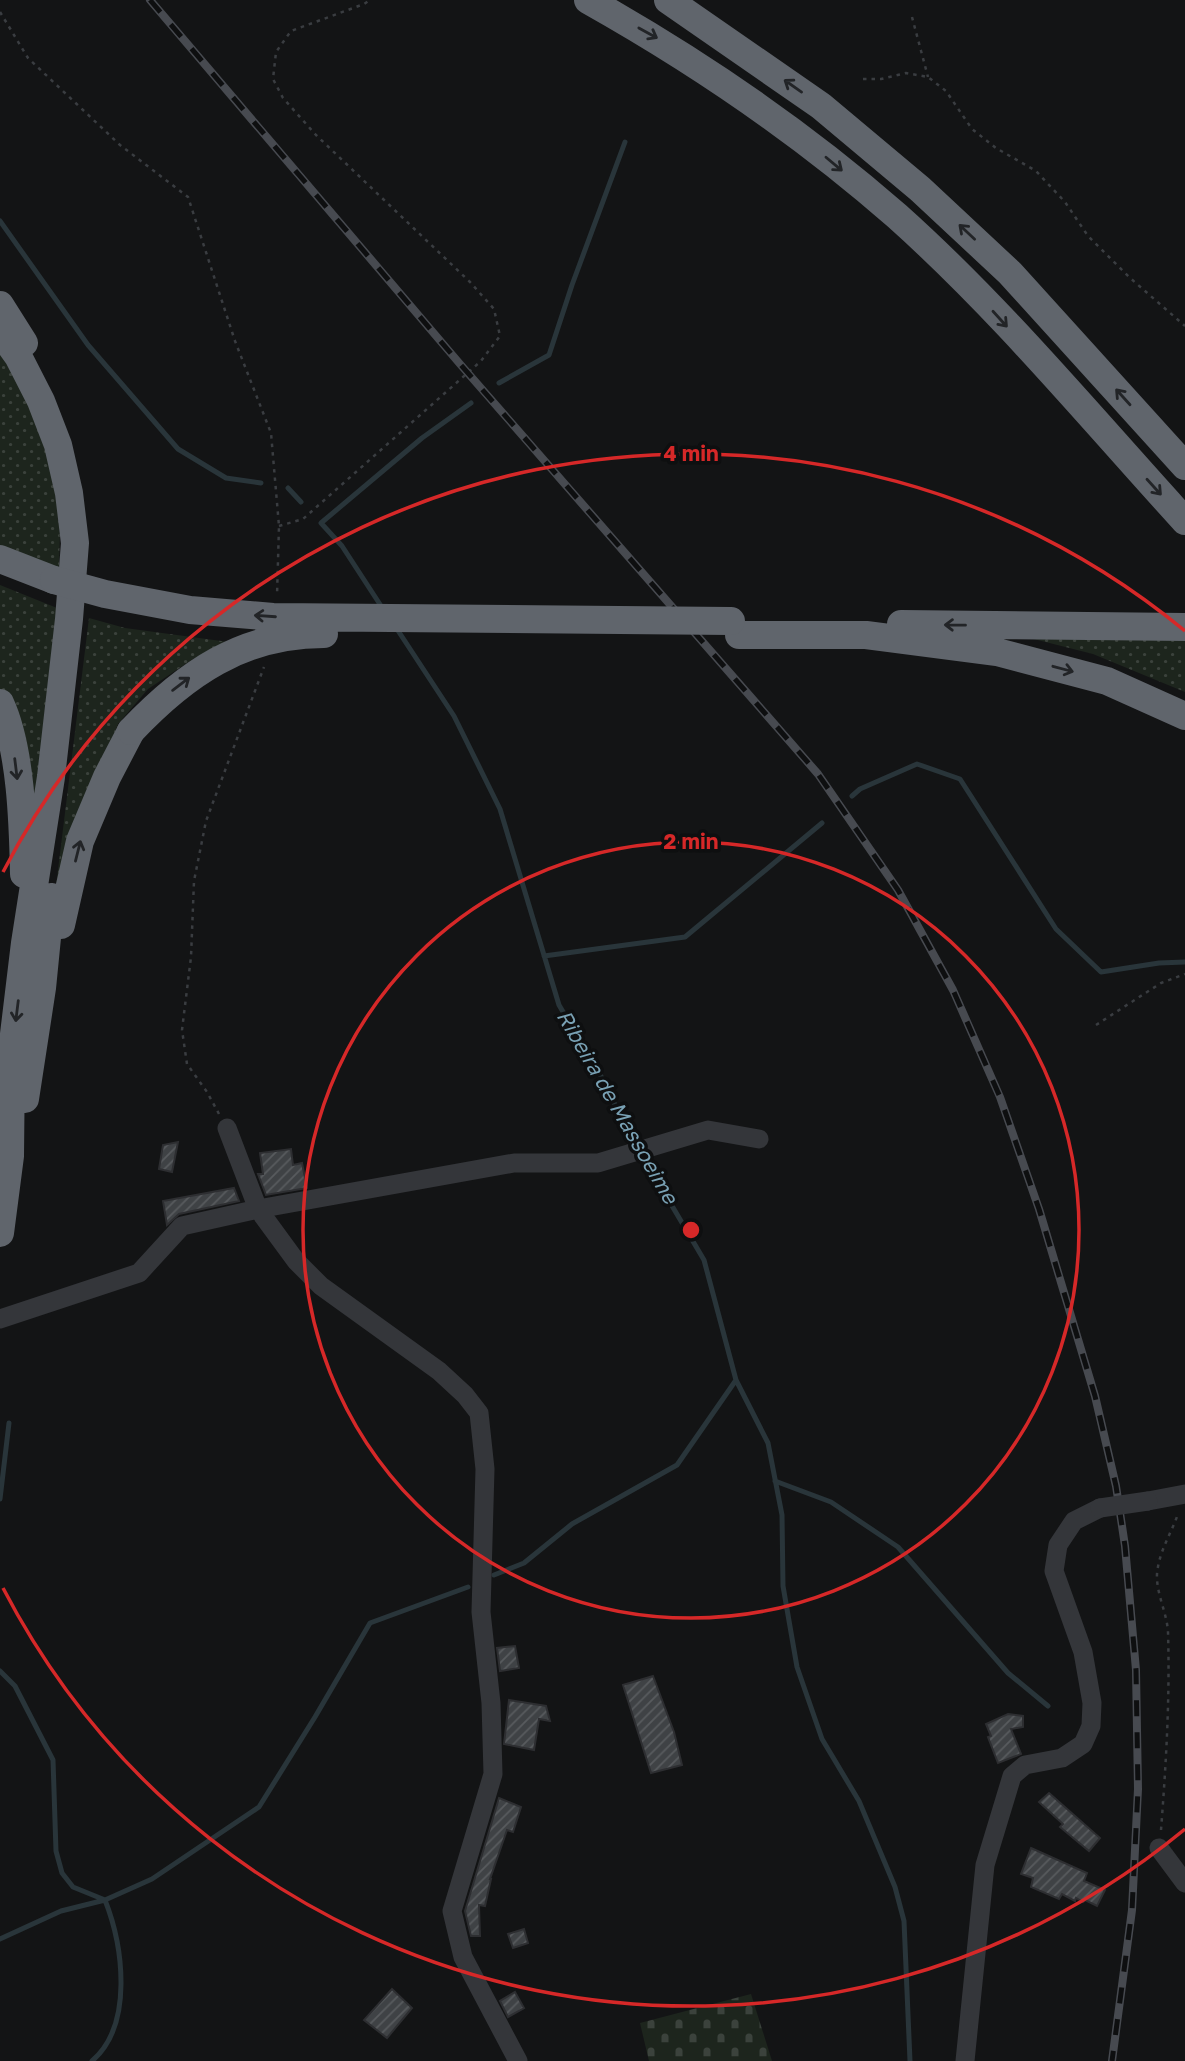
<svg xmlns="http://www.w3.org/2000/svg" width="1185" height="2061" font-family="'Golos Text',sans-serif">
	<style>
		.grass { fill: url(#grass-dots) }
		.cemetery { fill: url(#cemetery-stones) }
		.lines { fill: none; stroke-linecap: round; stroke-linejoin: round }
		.stream { stroke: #29353a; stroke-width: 5 }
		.building { fill: url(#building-hatch); stroke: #2d2e31; stroke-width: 2 }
		.path { stroke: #3a3d41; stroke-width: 2.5; stroke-dasharray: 3.5 5; stroke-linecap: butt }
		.minor { stroke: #34363a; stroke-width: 19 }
		.highway { stroke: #60656c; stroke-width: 28 }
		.rail-casing { stroke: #474a50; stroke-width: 8 }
		.rail { stroke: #0e0f10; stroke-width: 5; stroke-dasharray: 16; stroke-linecap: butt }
		.minor-bridge { stroke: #34363a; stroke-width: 19 }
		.highway-bridge { stroke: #60656c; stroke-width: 28 }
		.oneway { stroke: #222427 }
		.ring { fill: none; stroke: #d62828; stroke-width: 3.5 }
		.labels { text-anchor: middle; stroke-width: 7; stroke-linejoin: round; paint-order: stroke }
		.water-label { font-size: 21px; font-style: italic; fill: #79a1b4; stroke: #0e0f10 }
		.centre { fill: #d62828; stroke: #0e0f10; stroke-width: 3.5 }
		.ring-label { font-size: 21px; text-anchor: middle; font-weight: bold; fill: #d62828; stroke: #0e0f10; stroke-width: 7; stroke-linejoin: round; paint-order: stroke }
	</style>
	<defs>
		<pattern id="grass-dots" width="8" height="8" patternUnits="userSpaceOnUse" patternTransform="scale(1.75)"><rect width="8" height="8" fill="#1d251d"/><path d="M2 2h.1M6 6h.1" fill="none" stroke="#3b423c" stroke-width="1.8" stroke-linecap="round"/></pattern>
		<pattern id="cemetery-stones" width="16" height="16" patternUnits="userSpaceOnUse" patternTransform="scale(1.75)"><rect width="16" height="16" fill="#1d251d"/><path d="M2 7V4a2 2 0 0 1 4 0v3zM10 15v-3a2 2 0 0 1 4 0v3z" fill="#3b423c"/></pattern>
		<pattern id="building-hatch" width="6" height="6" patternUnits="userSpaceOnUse" patternTransform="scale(1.75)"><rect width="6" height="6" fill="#3f4245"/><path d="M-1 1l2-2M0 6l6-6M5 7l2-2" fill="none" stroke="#585b5e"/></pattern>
	</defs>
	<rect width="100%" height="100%" fill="#131415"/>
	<!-- grass -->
	<path class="grass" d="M0 349C30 396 54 451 59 507 61 528 59 551 59 573L0 549Z
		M0 585 57 608 30 842 13 724 0 689Z
		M89 618 125 628 236 643 193 659 148 689 118 724 56 886Z
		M1014 634 1185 641V692L1093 654Z"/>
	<!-- cemetery -->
	<path class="cemetery" d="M751 1994 772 2061H649L640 2023Z"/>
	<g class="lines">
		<!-- stream -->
		<path class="stream" d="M0 221 88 345 178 449 226 478 261 483
			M499 383 549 355 572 285 625 142
			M288 488 301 502
			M383 609 342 546 321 523 422 438 471 403
			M395 626 454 716 500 809 559 1005 609 1090 619 1115 637 1147
			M852 796 860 789 917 764 960 779 1056 929 1101 972 1159 963 1185 962
			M544 956 685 937 822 823
			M736 1380 768 1443 782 1515 783 1586 797 1667 822 1739 859 1801 895 1887 904 1921 910 2061
			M775 1481 831 1502 898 1547 1008 1673 1048 1706
			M0 1499 9 1423
			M494 1575 524 1563 572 1524 677 1465 736 1380 704 1260 642 1155
			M0 1671 15 1686 53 1760 56 1851 62 1873 73 1887 105 1900C123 1946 134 2025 92 2061
			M0 1939 61 1911 105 1900 152 1879 259 1807 315 1717 370 1623 468 1587"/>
	</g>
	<!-- building -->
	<path class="building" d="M178 1142 172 1172 159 1169 163 1145Z
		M291 1149 293 1165 302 1163 307 1188 266 1195 258 1174H263L260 1153Z
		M234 1188 239 1201 179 1214 167 1225 163 1201Z
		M515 1646 519 1668 500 1671 497 1648Z
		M653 1676 674 1732 682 1765 651 1773 623 1685Z
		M509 1700 546 1706 550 1721 539 1719 534 1750 504 1744Z
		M1008 1714 1023 1716V1727L1011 1729 1021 1754 998 1763 988 1737 991 1736 986 1724Z
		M1049 1793 1100 1838 1089 1851 1060 1827 1063 1824 1039 1802Z
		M499 1798 521 1807 513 1832 507 1830 490 1879H491L485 1906 479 1905 480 1936H471L465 1911Z
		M1031 1848 1087 1873 1084 1881 1105 1890 1097 1906 1085 1900 1083 1902 1076 1898 1075 1901 1062 1894 1059 1899 1031 1887 1033 1878 1021 1874Z
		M524 1929 528 1943 513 1948 508 1934Z
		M392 1989 412 2008 387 2038 364 2020Z
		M515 1992 524 2008 508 2017 500 2001Z"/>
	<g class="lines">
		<!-- path -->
		<path class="path" d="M0 12 28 58 120 145 188 197 235 341 271 433 279 526 277 596
			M912 17 928 77
			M863 79H881L906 73 928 77 946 91 972 129 996 148 1036 171 1065 202 1088 236 1129 277 1185 326
			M279 526 303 519 481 361 500 336 494 309 470 282 316 135 283 98 273 79 276 52 291 31 364 4 370 0
			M1096 1025 1161 983 1185 974
			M219 1114 207 1092 187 1064 182 1030 191 957 194 881 206 821 264 667
			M1161 1830C1166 1765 1170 1698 1168 1632 1167 1613 1156 1593 1157 1574 1159 1551 1171 1534 1178 1514"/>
		<!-- minor -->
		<path class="minor" d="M227 1128 258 1209 296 1261 321 1286 439 1371 465 1395 479 1413 485 1469 481 1612 491 1703 493 1774 452 1911 463 1957 518 2061
			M0 1319 139 1273 182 1226 258 1209 514 1163H598L708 1130 759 1139
			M1148 1501 1185 1494
			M1159 1848 1185 1883
			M965 2061 985 1865 1012 1776 1025 1765 1062 1758 1083 1744 1091 1726 1092 1703 1083 1652 1054 1571 1058 1545 1074 1521 1100 1508"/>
		<!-- highway -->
		<path class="highway" d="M588 0C700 63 800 131 897 216 1001 309 1091 418 1185 521
			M668 0 821 106 920 189 1010 273 1185 466
			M0 305 24 343
			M0 331 18 356 41 401 58 445 69 493 75 543 69 619 51 777 25 943 11 1059 10 1156 0 1233
			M0 559 54 580
			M901 624 1185 627
			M739 635H866L997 652 1107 681 1185 716
			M0 703C21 748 23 824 24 874
			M61 925 80 841 107 777 131 731
			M25 1099 42 988 51 897"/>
		<!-- rail casing -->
		<g class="rail-casing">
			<path id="rail" d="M150 0 460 364 818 774 898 890 953 990 1000 1097 1039 1209 1095 1396 1116 1486 1125 1546 1136 1670 1138 1789 1132 1910 1112 2061"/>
		</g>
		<!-- rail -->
		<use href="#rail" class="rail"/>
		<!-- minor-bridge -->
		<path class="minor-bridge" d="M1100 1508 1148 1501"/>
		<!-- highway-bridge -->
		<path class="highway-bridge" d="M54 580 105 594 190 610 273 617 731 621
			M131 731C185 674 242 634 324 634"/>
	</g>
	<!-- one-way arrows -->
	<defs><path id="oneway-shaft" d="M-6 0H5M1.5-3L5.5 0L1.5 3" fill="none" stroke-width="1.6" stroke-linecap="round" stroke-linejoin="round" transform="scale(1.75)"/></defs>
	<g class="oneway">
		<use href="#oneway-shaft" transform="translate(648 33) rotate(29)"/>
		<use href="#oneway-shaft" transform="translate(793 86) rotate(-145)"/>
		<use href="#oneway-shaft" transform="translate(834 164) rotate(40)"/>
		<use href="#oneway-shaft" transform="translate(967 232) rotate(-137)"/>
		<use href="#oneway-shaft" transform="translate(1000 319) rotate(48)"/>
		<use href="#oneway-shaft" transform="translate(1123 397) rotate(-132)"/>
		<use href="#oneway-shaft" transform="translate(1154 487) rotate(48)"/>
		<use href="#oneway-shaft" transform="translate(265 616) rotate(-176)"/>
		<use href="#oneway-shaft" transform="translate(955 625) rotate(-179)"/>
		<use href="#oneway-shaft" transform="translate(1063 669) rotate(15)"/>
		<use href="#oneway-shaft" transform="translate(181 684) rotate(-37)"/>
		<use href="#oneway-shaft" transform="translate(16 769) rotate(83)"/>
		<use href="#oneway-shaft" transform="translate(78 851) rotate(-76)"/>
		<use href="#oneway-shaft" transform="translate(17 1011) rotate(97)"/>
	</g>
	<!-- distance rings -->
	<g class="ring">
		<circle cx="691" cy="1230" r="388"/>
		<path d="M1185 1829A776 776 0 0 1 3 1588M3 872A776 776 0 0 1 1185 631"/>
	</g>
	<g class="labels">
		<!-- water labels -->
		<g class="water-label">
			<text transform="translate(617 1107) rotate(60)" y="7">Ribeira de Massoeime</text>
		</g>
	</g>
	<circle cx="691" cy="1230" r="10" class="centre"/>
	<g class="ring-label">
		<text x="691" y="461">4 min</text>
		<text x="691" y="849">2 min</text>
	</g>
</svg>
